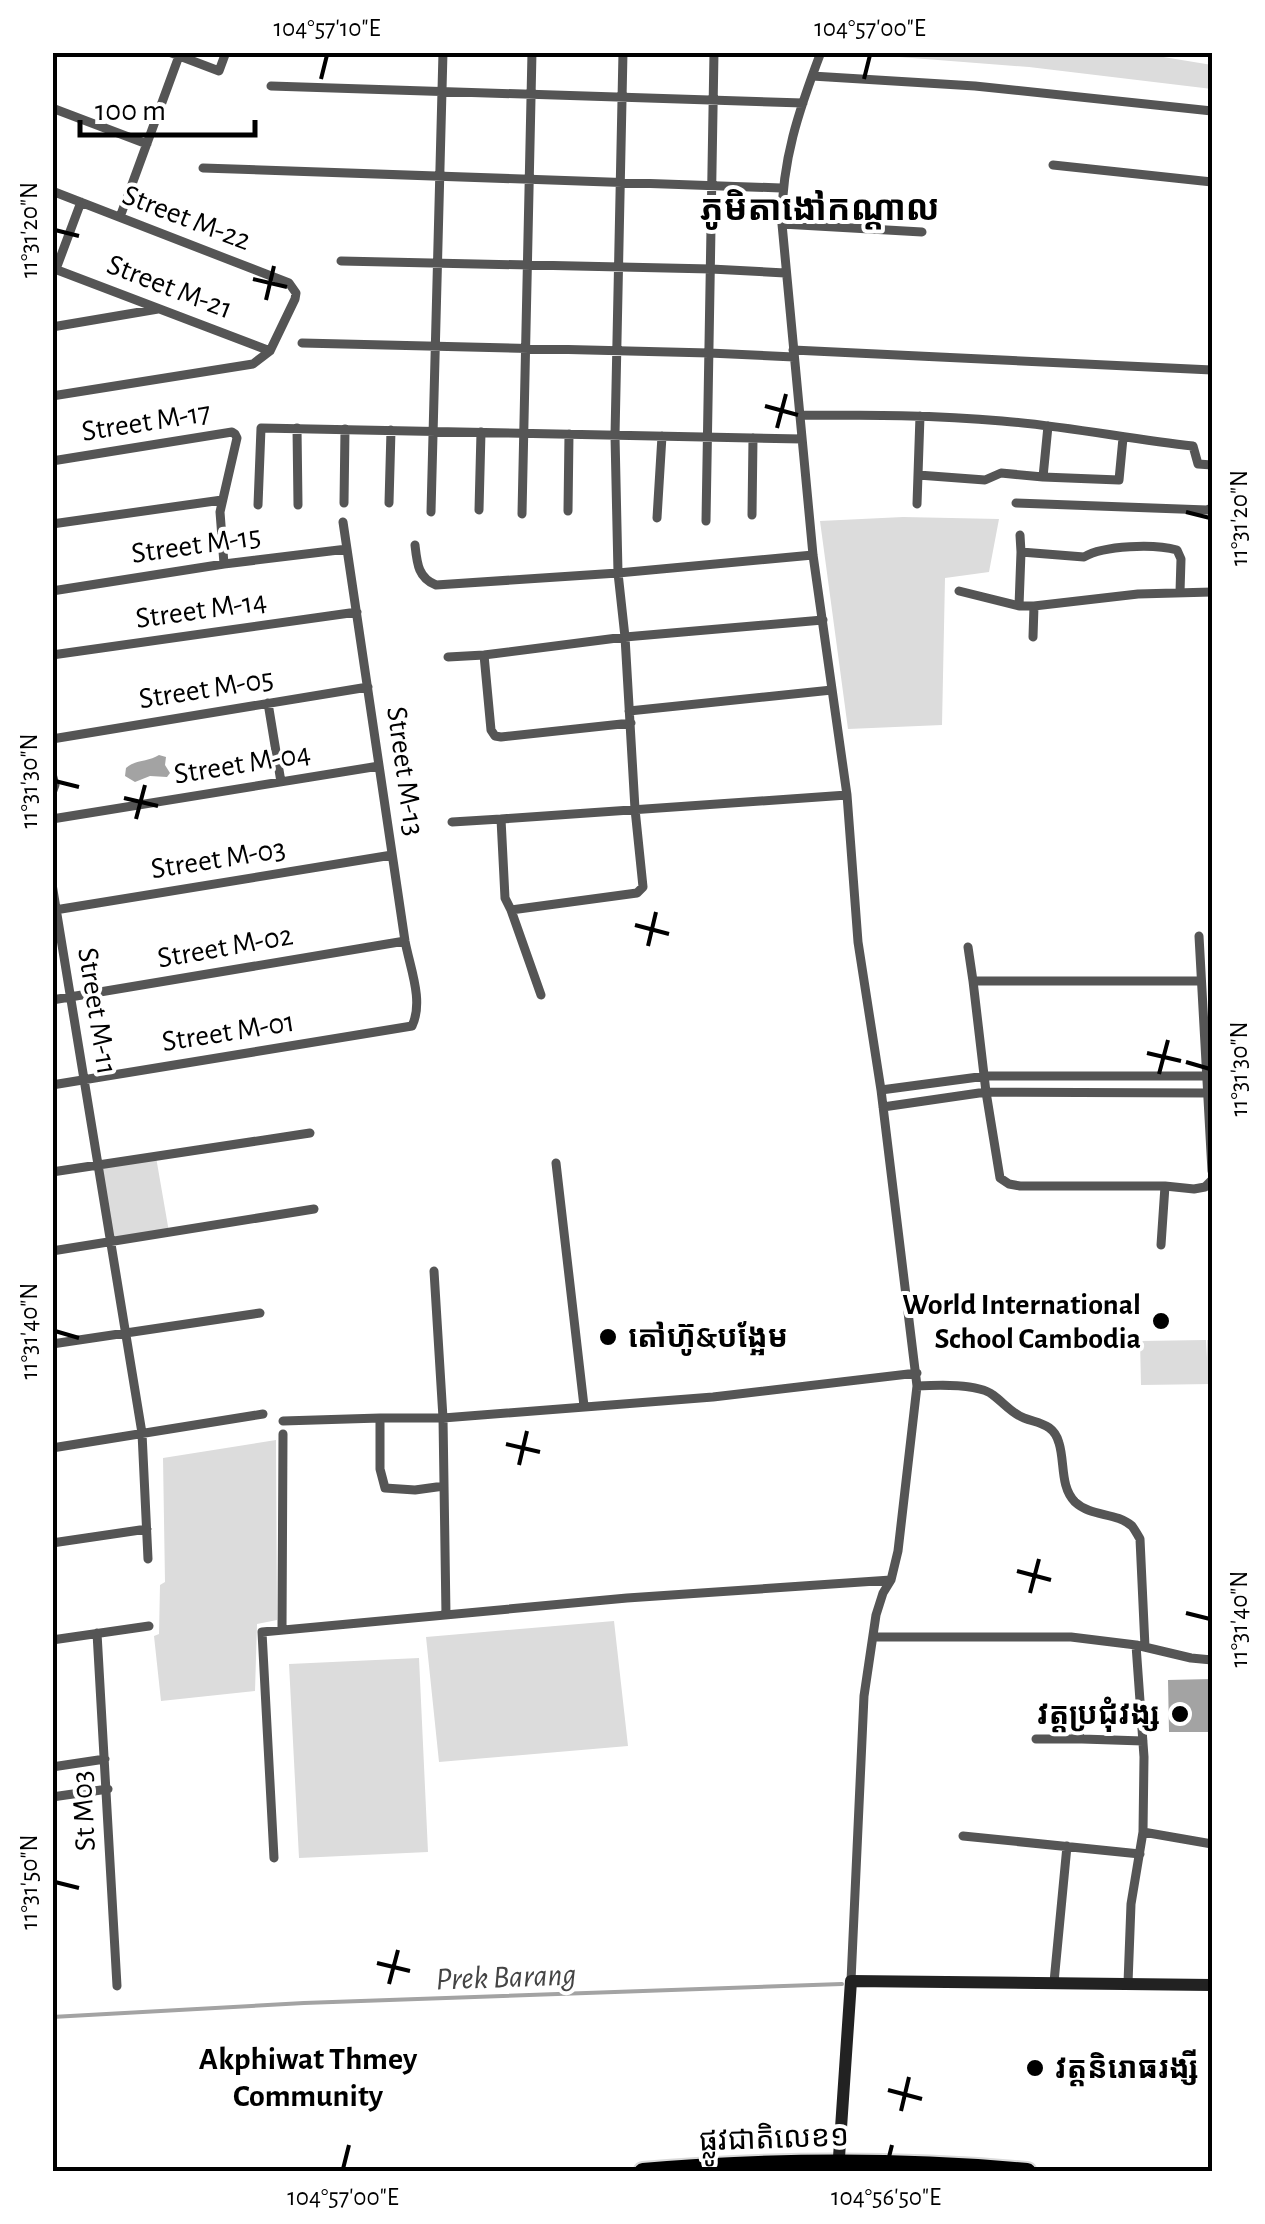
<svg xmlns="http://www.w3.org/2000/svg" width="1265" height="2224" font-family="'Alegreya Sans','Noto Sans Khmer',sans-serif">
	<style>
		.green { fill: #dcdcdc }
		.water { fill: #a3a3a3 }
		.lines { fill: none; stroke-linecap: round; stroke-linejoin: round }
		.stream { stroke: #a3a3a3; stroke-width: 4 }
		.highway-casing { stroke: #dbdbdb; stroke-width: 22 }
		.street { stroke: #555; stroke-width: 9 }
		.secondary { stroke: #222; stroke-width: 12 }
		.highway { stroke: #000; stroke-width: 18 }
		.ticks { fill: none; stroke: #000; stroke-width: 4 }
		.poi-dot { fill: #000; stroke: #fff; stroke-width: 4 }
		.labels { text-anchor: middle; stroke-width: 8; stroke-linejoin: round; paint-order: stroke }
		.street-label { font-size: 30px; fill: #000; stroke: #fff }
		.poi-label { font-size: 30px; font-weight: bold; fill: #000; stroke: #fff; text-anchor: end }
		.water-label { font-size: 32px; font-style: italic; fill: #444; stroke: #fff }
		.neighbourhood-label { font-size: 32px; font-weight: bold; fill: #000; stroke: #fff }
		.quarter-label { font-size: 35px; font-weight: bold; fill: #000; stroke: #fff }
		.neatline { fill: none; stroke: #000; stroke-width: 4 }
		.ticks-label { font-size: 25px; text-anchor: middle; fill: #000 }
	</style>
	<rect width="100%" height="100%" fill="#fff"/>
	<!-- green -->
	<path class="green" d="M848 53 1133 52 1212 65V89L1029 67Z
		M903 517 999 519 989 572 945 578 942 725 848 729 820 521Z
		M156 1157 169 1232 111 1241 97 1166Z
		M1206 1340 1207 1358V1340H1212V1384L1141 1385 1140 1341Z
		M276 1440 277 1620 257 1624 255 1691 161 1701 154 1636 159 1634 160 1585 165 1582 163 1458Z
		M614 1621 628 1746 439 1762 426 1637Z
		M419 1658 428 1852 299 1858 289 1664Z"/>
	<!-- water -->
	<path class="water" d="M159 755 166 757 165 765 170 773 167 777 150 776 135 782 125 776 126 768C134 760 148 762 159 755Z
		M1212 1679V1732H1169L1168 1680Z"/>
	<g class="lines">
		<!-- stream -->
		<path class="stream" d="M52 2017 304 2003 842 1984"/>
		<!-- highway casing -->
		<g class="highway-casing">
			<path id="highway" d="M643 2172C773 2161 897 2160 1027 2172"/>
		</g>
		<!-- street -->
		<path class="street" d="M169 52 219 71 226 52
			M821 52C799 110 781 162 782 224L813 555 847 795 858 942 881 1090 917 1386 898 1551 891 1580 883 1593 876 1615 864 1696 851 1981
			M812 76 975 86 1212 111
			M271 86 803 103
			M52 108 147 144
			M1053 165 1212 182
			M203 168 781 188
			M52 191 289 283 296 293 295 299 270 351 253 364 52 396
			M120 217 179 56
			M782 224 922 232
			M341 261 711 269 785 273
			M52 268 270 351
			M56 269 81 202
			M52 327 158 309
			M302 343 709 353 794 357
			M793 350 1212 370
			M801 415C868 415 935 415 1002 421 1066 426 1129 439 1193 446L1198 464 1212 465
			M297 428 298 505
			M52 461 232 432 235 434 237 438 220 512 224 564
			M918 475 985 480 1001 473 1043 477 1048 426
			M1043 477 1119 480 1123 438
			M344 503 345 429
			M389 503 391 430
			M1016 503 1207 510 1212 508
			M917 504 920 416
			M258 505 261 428 802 439
			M479 510 481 432
			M568 511 569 434
			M431 512 443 52
			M522 514 532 52
			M752 515 753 438
			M657 518 662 436
			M706 521 714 52
			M52 524 222 500
			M415 545C417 563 418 578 436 585L618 573 813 555
			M1021 552 1084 557C1104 545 1155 544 1177 550L1181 559 1180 592
			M52 591 224 564 347 549
			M959 591 1019 606H1034L1138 594 1212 592
			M1019 606 1021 552 1020 535
			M1033 637 1034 606
			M52 655 357 612
			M484 655 491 730 495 736 501 737 631 723
			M448 657 484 655 625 637 823 620
			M268 703 281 782
			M629 711 832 690
			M52 739 368 687
			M52 774 55 785 52 793
			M52 819 379 766
			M452 822 501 819
			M52 884 142 1433 148 1559
			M55 910 392 855
			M511 910 505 898 501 819 847 795
			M1199 936 1212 1171
			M968 947 973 981
			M1200 981H973L986 1092 1000 1178 1009 1184 1020 1186H1165L1194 1189 1205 1187 1212 1180
			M541 995 511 910 637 893 643 887 635 809 625 637 618 573 615 436 623 52
			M52 1000 405 941
			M52 1085 412 1026C424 1001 410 968 405 941L343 522
			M881 1090 986 1076H1206
			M883 1107 986 1092 1207 1093
			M556 1163 584 1406
			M52 1172 310 1133
			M1161 1245 1165 1186
			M52 1251 314 1209
			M434 1271 443 1418 446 1615
			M52 1344 260 1313
			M917 1386C937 1385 978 1383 993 1395 1004 1403 1011 1413 1024 1418 1040 1424 1054 1424 1059 1443 1065 1462 1060 1487 1075 1502 1091 1517 1116 1512 1132 1526 1133 1527 1139 1537 1140 1539L1145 1647
			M283 1421 380 1418
			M52 1448 263 1414
			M444 1486 415 1490 385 1488 380 1469V1418H443L713 1397 917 1373
			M52 1543 147 1529
			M282 1630 283 1434
			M97 1633 117 1986
			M873 1637H1071L1136 1645 1191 1658 1212 1660
			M52 1640 149 1626
			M1047 1714 1066 1721 1082 1739 1143 1741
			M1036 1739H1082
			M52 1767 105 1759
			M52 1797 108 1789
			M1143 1832 1212 1844
			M963 1836 1140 1854
			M274 1858 262 1632 627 1598 891 1580
			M1054 1982 1067 1846
			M1128 1983 1131 1904 1143 1832 1144 1757 1136 1645"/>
		<!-- secondary -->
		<path class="secondary" d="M838 2172 851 1981 1212 1985"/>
		<!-- highway -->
		<use href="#highway" class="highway"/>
	</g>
	<!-- ticks -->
	<path class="ticks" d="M321 79 327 55M864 79 870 55M55 230 79 236M253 279 287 287M266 300 274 266M765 406 798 415M777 428 786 394M1186 512 1210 518M55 781 79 787M124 798 158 806M136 819 145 785M635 925 669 934M648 946 656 912M1147 1053 1181 1061M1186 1062 1210 1069M1159 1074 1168 1040M55 1331 79 1338M506 1444 540 1452M519 1465 527 1431M1017 1571 1051 1580M1030 1593 1039 1559M1186 1613 1210 1619M55 1882 79 1888M377 1963 410 1971M389 1984 398 1950M888 2090 922 2099M901 2111 909 2077M343 2169 349 2145M886 2169 892 2145"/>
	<!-- markers -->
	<g class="poi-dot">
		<circle cx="1161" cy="1321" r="10"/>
		<circle cx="608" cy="1337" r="10"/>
		<circle cx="1180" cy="1714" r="10"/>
		<circle cx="1035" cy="2068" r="10"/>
	</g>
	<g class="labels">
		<!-- street labels -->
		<g class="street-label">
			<text transform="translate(187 217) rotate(21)" y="10">Street M-22</text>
			<text transform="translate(170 286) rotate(21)" y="10">Street M-21</text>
			<text transform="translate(146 421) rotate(-9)" y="10">Street M-17</text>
			<text transform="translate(196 544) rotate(-8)" y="10">Street M-15</text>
			<text transform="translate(201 609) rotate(-8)" y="10">Street M-14</text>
			<text transform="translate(206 688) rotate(-9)" y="10">Street M-05</text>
			<text transform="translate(242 763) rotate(-9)" y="10">Street M-04</text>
			<text transform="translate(406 771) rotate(82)" y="10">Street M-13</text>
			<text transform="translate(218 858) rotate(-9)" y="10">Street M-03</text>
			<text transform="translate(225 946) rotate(-10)" y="10">Street M-02</text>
			<text transform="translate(98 1011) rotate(81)" y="10">Street M-11</text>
			<text transform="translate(228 1031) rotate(-9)" y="10">Street M-01</text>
			<text transform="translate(83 1811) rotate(-93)" y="10">St M03</text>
			<text transform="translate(774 2138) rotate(-2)" y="10">ផ្លូវជាតិលេខ១</text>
		</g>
		<!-- poi labels -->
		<g class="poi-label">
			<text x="1141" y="1314">World International<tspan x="1141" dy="34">School Cambodia</tspan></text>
			<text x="628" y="1347" text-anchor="start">តៅហ៊ូ&amp;បង្អែម</text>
			<text x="1160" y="1724">វត្តប្រជុំវង្ស</text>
			<text x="1055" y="2078" text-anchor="start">វត្តនិរោធរង្សី</text>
		</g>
		<!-- water labels -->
		<g class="water-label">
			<text transform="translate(506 1976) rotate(-2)" y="11">Prek Barang</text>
		</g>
		<!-- neighbourhood labels -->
		<g class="neighbourhood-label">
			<text x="308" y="2069">Akphiwat Thmey<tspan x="308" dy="37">Community</tspan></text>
		</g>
		<!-- quarter labels -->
		<g class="quarter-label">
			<text x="820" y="220">ភូមិតាងៅកណ្តាល</text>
		</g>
	</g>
	<!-- border -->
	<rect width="1265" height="2224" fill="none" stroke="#ffffff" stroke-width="110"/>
	<!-- scale -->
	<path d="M80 120v15h175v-15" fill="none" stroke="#000000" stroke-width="5"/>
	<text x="95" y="120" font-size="30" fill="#000000" stroke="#ffffff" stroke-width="8" paint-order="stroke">100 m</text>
	<rect x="55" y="55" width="1155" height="2114" class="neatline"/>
	<g class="ticks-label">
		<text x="327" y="36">104°57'10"E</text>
		<text x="870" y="36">104°57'00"E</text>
		<text transform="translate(28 230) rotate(-90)" y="9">11°31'20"N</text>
		<text transform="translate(1238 518) rotate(-90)" y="9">11°31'20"N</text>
		<text transform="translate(28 781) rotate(-90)" y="9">11°31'30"N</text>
		<text transform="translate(1238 1069) rotate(-90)" y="9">11°31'30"N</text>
		<text transform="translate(28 1331) rotate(-90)" y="9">11°31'40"N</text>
		<text transform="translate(1238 1619) rotate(-90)" y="9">11°31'40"N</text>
		<text transform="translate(28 1882) rotate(-90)" y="9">11°31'50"N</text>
		<text x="343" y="2205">104°57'00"E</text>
		<text x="886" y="2205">104°56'50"E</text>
	</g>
</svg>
